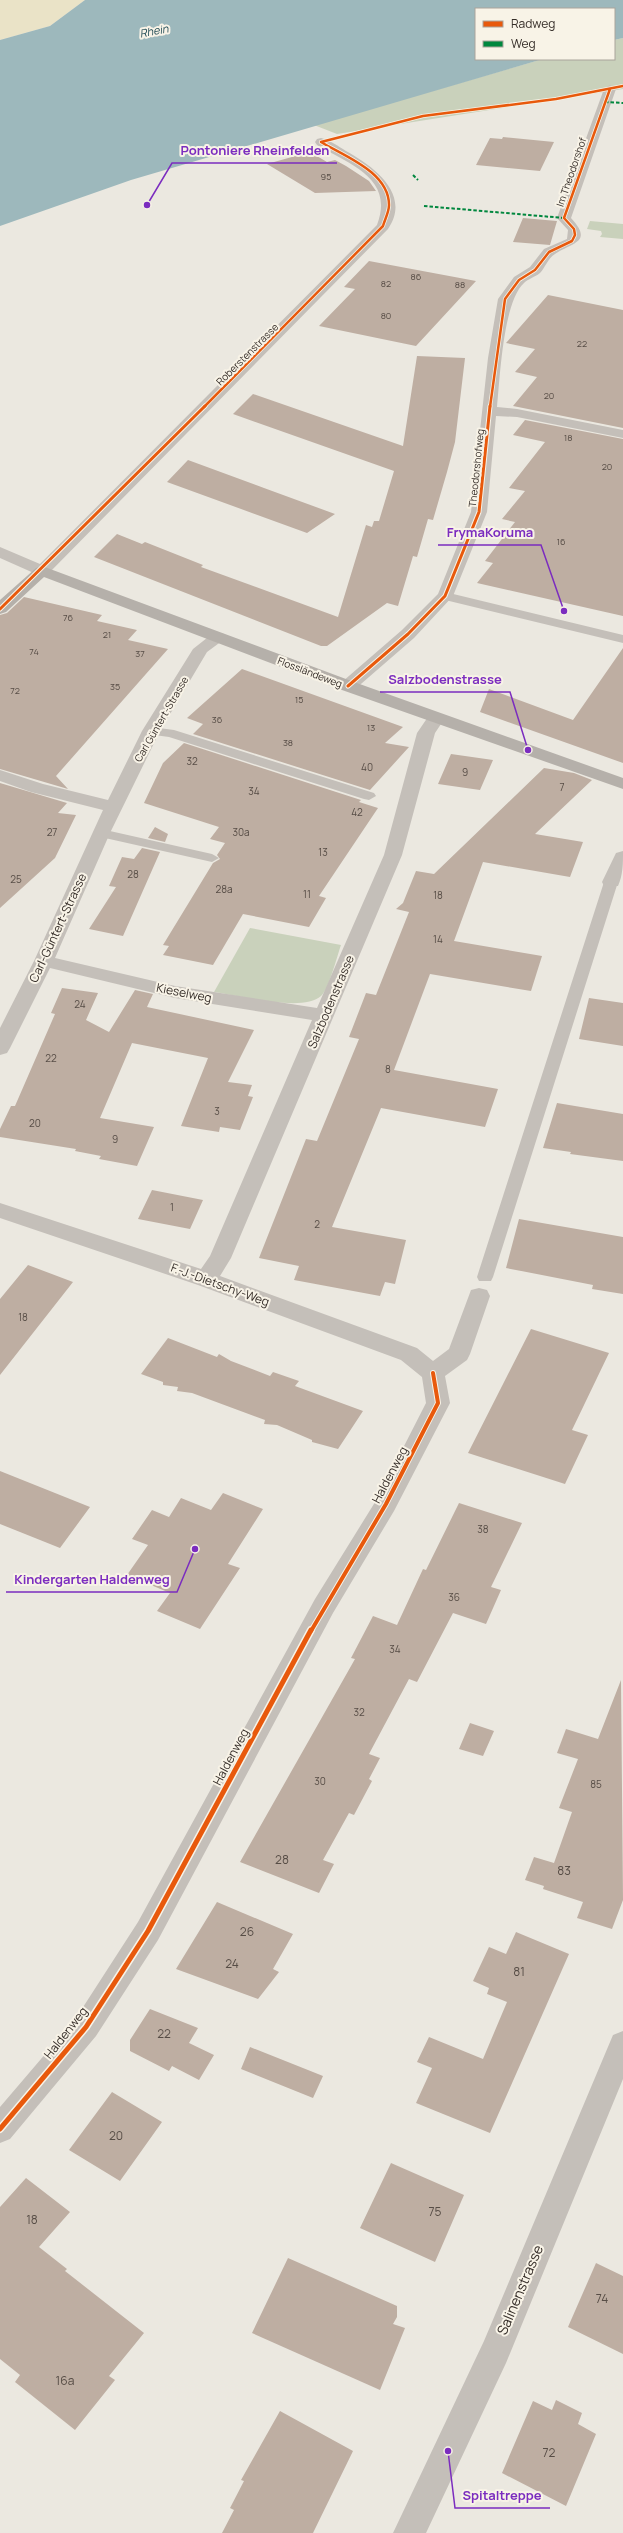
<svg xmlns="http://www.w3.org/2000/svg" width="623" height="2533" font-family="Manrope,sans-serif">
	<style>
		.green { fill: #c9d1bb }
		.sand { fill: #eae3c7 }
		.water { fill: #9db8bc }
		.building { fill: #beaea2 }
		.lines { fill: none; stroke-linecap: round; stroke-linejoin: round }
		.lane { fill: #c4bfb9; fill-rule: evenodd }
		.street { fill: #c4bfb9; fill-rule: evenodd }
		.secondary { fill: #b5b0aa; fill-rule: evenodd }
		.quiet { stroke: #00873e; stroke-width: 2; stroke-dasharray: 3.5 2; stroke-linecap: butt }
		.cycleway-far3-casing { stroke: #f8f3e7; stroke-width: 4 }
		.cycleway-far2-casing { stroke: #f8f3e7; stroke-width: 5 }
		.cycleway-far1-casing { stroke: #f8f3e7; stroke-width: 6 }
		.cycleway-casing { stroke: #f8f3e7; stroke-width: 8 }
		.cycleway-far3 { stroke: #e8590c; stroke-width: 2.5 }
		.cycleway-far2 { stroke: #e8590c; stroke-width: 3 }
		.cycleway-far1 { stroke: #e8590c; stroke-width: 4 }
		.cycleway { stroke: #e8590c; stroke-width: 5 }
		.labels { text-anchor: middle; stroke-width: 4; stroke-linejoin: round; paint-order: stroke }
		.far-number-label { font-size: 9px; fill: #574d46 }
		.far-street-label { font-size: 10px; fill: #352d28; stroke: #f8f3e7 }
		.number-label { font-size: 10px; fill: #574d46 }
		.far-water-label { font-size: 11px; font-style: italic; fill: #1f4a54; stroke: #f8f3e7 }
		.street-label { font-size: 12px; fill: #352d28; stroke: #f8f3e7 }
		.near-number-label { font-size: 12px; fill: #574d46 }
		.near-street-label { font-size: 14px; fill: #352d28; stroke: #f8f3e7 }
		.leader { fill: none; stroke: #7b2cbf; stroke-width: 1.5 }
		.callout-dot { fill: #7b2cbf; stroke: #f8f3e7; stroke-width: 1.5 }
		.callout-label { font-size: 13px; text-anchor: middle; font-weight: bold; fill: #7b2cbf; stroke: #f8f3e7; stroke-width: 4; stroke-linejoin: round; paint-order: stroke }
	</style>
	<rect width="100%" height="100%" fill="#ebe8e0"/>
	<!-- green -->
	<path class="green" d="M623 38V89L337 134 314 125 543 59H614V40Z
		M590 221 623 224V239L600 237 602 234 601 231 587 229Z
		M250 928 341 945C337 956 329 989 321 996 303 1013 238 995 214 992Z"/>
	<!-- sand -->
	<path class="sand" d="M0 0H85L50 26 0 40Z"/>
	<!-- water -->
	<path class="water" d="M85 0H623V38L614 40V9H476V59H543L131 180 0 226V40L50 26Z"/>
	<!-- building -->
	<path class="building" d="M503 137 554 142 540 171 476 165 490 138 502 139Z
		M305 149 327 162 335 160 346 166 369 181 376 191 315 193 267 164 299 155Z
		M523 218 557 221 550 245 513 242Z
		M369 261 476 281 416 346 319 326 355 289 344 287Z
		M548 295 623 310V428L513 406 537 377 515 372 535 349 506 343Z
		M417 356 465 358 455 442 447 472 433 520 428 519 417 557 413 556 398 606 387 603 327 646H321L94 557 117 534 142 544 145 542 203 565 201 567 338 617 366 525 372 527 374 521H379L394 471 233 414 253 394 403 446Z
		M525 420 623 439V616L477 583 493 563 485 561 515 522 502 519 525 491 509 488 545 442 513 435Z
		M188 460 264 488 335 514 307 533 167 482Z
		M24 597 102 615 97 621 137 630 128 640 168 649 56 776 68 789 0 769V615L7 613Z
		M623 648V763L480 712 489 689 573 720Z
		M242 669 403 727 385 743 409 747 370 790 193 734 203 724 187 718Z
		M184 743 361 800 359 802 378 808 319 896 326 898 309 927 243 914 213 965 163 955 169 946 163 945 213 863 220 859 217 855 225 843 210 839 219 827 144 803 163 763Z
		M451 754 493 760 480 790 438 784Z
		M544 768 574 773 592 780 535 834 583 842 570 877 483 862 454 941 542 956 531 991 430 974 394 1070 498 1089 485 1127 381 1108 332 1227 406 1240 395 1284 385 1282 380 1296 294 1280 299 1266 259 1258 306 1139 317 1141 359 1039 349 1037 366 993 376 995 409 912 396 909 403 903 416 871 434 874Z
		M0 783 67 803 58 813 76 815 55 858 0 908Z
		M155 827 168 834 165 842 148 838Z
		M142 848 160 852 123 936 89 929 116 887 109 886 122 857 134 859Z
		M62 988 98 993 86 1020 109 1032 135 990 153 994 147 1007 254 1030 228 1082 252 1085 248 1096 253 1097 240 1130 220 1127 219 1132 181 1126 208 1058 132 1043 100 1118 154 1127 137 1166 99 1159 101 1156 75 1151 76 1149 0 1137V1129L11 1106H15L55 1014 51 1013Z
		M589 998 623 1003V1046L579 1039Z
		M557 1103 623 1114V1161L570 1154 571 1152 543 1148Z
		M152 1190 203 1200 190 1229 138 1219Z
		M519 1219 623 1237V1294L592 1289 593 1285 506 1268Z
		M28 1265 73 1282 0 1375V1299Z
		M531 1329 609 1353 572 1430 588 1435 565 1484 468 1453Z
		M168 1338 217 1357 219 1354 231 1361 270 1376 273 1372 299 1381 295 1386 363 1411 338 1449 312 1442V1440L277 1425 264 1424 265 1420 192 1393 177 1391 178 1387 163 1385V1382L141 1374Z
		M0 1471 90 1507 60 1548 0 1524Z
		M223 1493 263 1509 228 1564 240 1568 200 1629 157 1611 170 1593 127 1575 148 1545 132 1539 152 1510 169 1517 181 1498 211 1510Z
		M459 1503 522 1523 491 1587 501 1590 486 1624 453 1613 417 1682 409 1679 369 1754 380 1758 369 1779 372 1781 354 1815 349 1813 323 1860 334 1864 319 1893 240 1862 355 1659 351 1658 373 1616 397 1625 423 1569 426 1570Z
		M621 1680 623 1900 612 1929 577 1918 583 1902 543 1889 544 1886 525 1880 534 1857 554 1863 572 1812 559 1808 578 1759 557 1753 566 1729 598 1739Z
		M470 1723 494 1731 483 1756 459 1749Z
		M217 1902 293 1934 273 1969 279 1972 258 1999 176 1969Z
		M516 1932 569 1954 490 2133 416 2103 432 2068 417 2062 429 2037 483 2059 507 2002 487 1994 489 1988 473 1981 489 1947 506 1954Z
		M150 2009 198 2028 189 2043 214 2055 199 2080 172 2066 169 2071 130 2051V2040Z
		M250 2047 323 2076 313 2098 241 2069Z
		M112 2092 162 2122 120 2181 69 2150Z
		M391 2163 464 2195 435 2262 360 2228Z
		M26 2178 70 2212 39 2247 67 2269 65 2271 144 2333 109 2376 115 2380 75 2430 15 2382 20 2375 0 2359V2207Z
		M288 2258 397 2306V2317L393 2324 405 2328 380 2390 252 2333Z
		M596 2263 623 2276V2354L568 2327Z
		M556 2400 582 2413 578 2424 596 2434 566 2506 502 2473 533 2401 552 2410Z
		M280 2411 353 2451 313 2533H222L234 2510 230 2508 244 2481 241 2480Z"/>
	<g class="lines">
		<!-- lane -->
		<path class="lane" d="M445 592 623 635V643L441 599V593Z
			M151 727 174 730 374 793 376 796 369 800 364 799 169 737 147 734 145 731Z
			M101 829 212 854 219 858 212 862 96 836 94 833 96 830Z
			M611 878 618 882 493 1277 491 1281H479L477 1277 604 882Z"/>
		<!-- street -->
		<path class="street" d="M610 85 616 89 571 218C593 242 574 242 555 254 548 258 545 268 540 273 535 277 528 279 524 283 503 302 500 378 497 407L517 409 623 430V438L517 417 496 416 487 512 453 596 414 638 354 690H342L339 686 342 682 402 630 438 594 471 512 488 358 498 299 514 277 530 267 544 249 567 239 568 230 557 218 604 89Z
			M321 138C330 140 338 146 346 151 373 166 412 194 388 229L48 574H36L0 558V547L40 564 377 225C395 178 349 164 317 145L315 142 317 139Z
			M218 633 224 634 226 638 207 652 160 731 110 833 55 958 175 986 317 1008 384 855 417 733 430 714H442L445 718 435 733 402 855 231 1258 220 1276 417 1348 433 1361 449 1349 471 1290 479 1288 487 1290 490 1296 470 1354 467 1360 445 1376 450 1403 394 1511 333 1613 158 1940 96 2036 10 2139 0 2143V2107L76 2018 138 1922 315 1599 377 1499 426 1403 422 1377 401 1360 198 1285 0 1218V1203L201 1269 210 1256 312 1020 175 998 50 968 10 1048 7 1053 0 1055V1028L34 961 103 810 31 792 0 781V770L43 784 108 800 142 731 193 649 212 634Z
			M623 851C623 864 623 875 618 886H604L602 882 616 853Z
			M623 2031V2079L506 2363 426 2533H393L484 2341 613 2035Z"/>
		<!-- secondary -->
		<path class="secondary" d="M42 566 354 682 623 778V789L342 690 44 577 6 612 0 614V600L36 568Z"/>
		<!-- quiet -->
		<path class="quiet" d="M605 102 623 103
			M413 175 418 180
			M424 206 564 218"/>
		<!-- cycleway-far3 casing -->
		<g class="cycleway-far3-casing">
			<path id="cycleway-far3" d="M321 142 423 116 556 99 623 86
				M204 407 383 226C385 219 389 212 389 205 389 172 344 156 321 142
				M490 407 505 299 519 280 535 270 549 252 572 241 575 235 574 229 564 218 610 89"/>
		</g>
		<!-- cycleway-far2 casing -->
		<g class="cycleway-far2-casing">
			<path id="cycleway-far2" d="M0 609 205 406
				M348 686 408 634 445 596 479 512 490 406"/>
		</g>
		<!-- cycleway-far1 casing -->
		<g class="cycleway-far1-casing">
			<path id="cycleway-far1" d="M311 1631 386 1504 438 1403 433 1373"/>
		</g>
		<!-- cycleway casing -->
		<g class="cycleway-casing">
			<path id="cycleway" d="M0 2129 86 2027 148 1931 311 1630"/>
		</g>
		<!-- cycleway-far3 -->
		<use href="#cycleway-far3" class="cycleway-far3"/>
		<!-- cycleway-far2 -->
		<use href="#cycleway-far2" class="cycleway-far2"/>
		<!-- cycleway-far1 -->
		<use href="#cycleway-far1" class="cycleway-far1"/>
		<!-- cycleway -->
		<use href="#cycleway" class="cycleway"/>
	</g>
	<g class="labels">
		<!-- far-number labels -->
		<g class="far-number-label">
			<text x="326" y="180">95</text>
			<text x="416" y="280">86</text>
			<text x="386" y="287">82</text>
			<text x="460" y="288">88</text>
			<text x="386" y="319">80</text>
			<text x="582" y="347">22</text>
			<text x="549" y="399">20</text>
			<text x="568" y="441">18</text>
			<text x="607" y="470">20</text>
			<text x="561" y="545">16</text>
			<text x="68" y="621">76</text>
			<text x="107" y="638">21</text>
			<text x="34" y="655">74</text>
			<text x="140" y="657">37</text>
			<text x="115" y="690">35</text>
			<text x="15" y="694">72</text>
			<text x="299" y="703">15</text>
			<text x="217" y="723">36</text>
			<text x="371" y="731">13</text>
			<text x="288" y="746">38</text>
		</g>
		<!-- far-street labels -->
		<g class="far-street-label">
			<text transform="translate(571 172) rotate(-71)" y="4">Im Theodorshof</text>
			<text transform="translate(247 354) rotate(-45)" y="4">Roberstenstrasse</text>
			<text transform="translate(476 468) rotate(-84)" y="4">Theodorshofweg</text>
			<text transform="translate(310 672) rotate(21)" y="4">Flossländeweg</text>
			<text transform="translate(161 719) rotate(-60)" y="4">Carl Güntert-Strasse</text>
		</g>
		<!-- number labels -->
		<g class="number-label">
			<text x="192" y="765">32</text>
			<text x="367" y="771">40</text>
			<text x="465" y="776">9</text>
			<text x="562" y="791">7</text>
			<text x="254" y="795">34</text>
			<text x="357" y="816">42</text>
			<text x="52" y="836">27</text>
			<text x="241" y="836">30a</text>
			<text x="323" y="856">13</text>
			<text x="133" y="878">28</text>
			<text x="16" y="883">25</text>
			<text x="224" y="893">28a</text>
			<text x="307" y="898">11</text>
			<text x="438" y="899">18</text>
			<text x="438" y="943">14</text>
			<text x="80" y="1008">24</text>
			<text x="51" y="1062">22</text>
			<text x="388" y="1073">8</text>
			<text x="217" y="1115">3</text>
			<text x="35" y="1127">20</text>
			<text x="115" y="1143">9</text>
			<text x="172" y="1211">1</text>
			<text x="317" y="1228">2</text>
			<text x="23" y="1321">18</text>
			<text x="483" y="1533">38</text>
			<text x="454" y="1601">36</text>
			<text x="395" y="1653">34</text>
			<text x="359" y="1716">32</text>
			<text x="320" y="1785">30</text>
			<text x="596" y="1788">85</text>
		</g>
		<!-- far-water labels -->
		<g class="far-water-label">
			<text transform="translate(154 31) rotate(-11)" y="4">Rhein</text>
		</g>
		<!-- street labels -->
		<g class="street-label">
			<text transform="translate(58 928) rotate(-65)" y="4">Carl-Güntert-Strasse</text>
			<text transform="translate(184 993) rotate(11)" y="4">Kieselweg</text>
			<text transform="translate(331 1002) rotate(-67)" y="4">Salzbodenstrasse</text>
			<text transform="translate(220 1285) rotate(20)" y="4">F.-J.-Dietschy-Weg</text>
			<text transform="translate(390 1475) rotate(-62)" y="4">Haldenweg</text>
			<text transform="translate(231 1757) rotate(-62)" y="4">Haldenweg</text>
			<text transform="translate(66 2033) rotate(-52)" y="4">Haldenweg</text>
		</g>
		<!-- near-number labels -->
		<g class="near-number-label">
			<text x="282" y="1864">28</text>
			<text x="564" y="1875">83</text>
			<text x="247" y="1936">26</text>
			<text x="232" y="1968">24</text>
			<text x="519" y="1976">81</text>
			<text x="164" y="2038">22</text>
			<text x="116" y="2140">20</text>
			<text x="435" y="2216">75</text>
			<text x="32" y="2224">18</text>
			<text x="602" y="2303">74</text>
			<text x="65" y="2385">16a</text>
			<text x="549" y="2457">72</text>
		</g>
		<!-- near-street labels -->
		<g class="near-street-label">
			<text transform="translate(520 2290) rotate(-67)" y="5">Salinenstrasse</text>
		</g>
	</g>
	<!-- callouts -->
	<path class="leader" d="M147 205L172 163H337M564 611L541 545H438M528 750L510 692H380M195 1549L177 1592H6M448 2451L455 2508H550"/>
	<g class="callout-dot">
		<circle cx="147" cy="205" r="4"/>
		<circle cx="564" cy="611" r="4"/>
		<circle cx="528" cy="750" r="4"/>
		<circle cx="195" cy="1549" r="4"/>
		<circle cx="448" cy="2451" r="4"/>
	</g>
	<g class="callout-label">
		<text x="255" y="155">Pontoniere Rheinfelden</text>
		<text x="490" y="537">FrymaKoruma</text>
		<text x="445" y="684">Salzbodenstrasse</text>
		<text x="92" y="1584">Kindergarten Haldenweg</text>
		<text x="502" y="2500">Spitaltreppe</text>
	</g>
	<!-- legend -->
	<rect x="475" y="8" width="140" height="52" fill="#f8f3e7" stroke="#aaa49b"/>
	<rect x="483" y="21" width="20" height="6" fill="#e8590c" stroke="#aaa49b"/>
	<text x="511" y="28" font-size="12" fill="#352d28">Radweg</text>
	<rect x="483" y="41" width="20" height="6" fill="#00873e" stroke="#aaa49b"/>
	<text x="511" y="48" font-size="12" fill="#352d28">Weg</text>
</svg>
